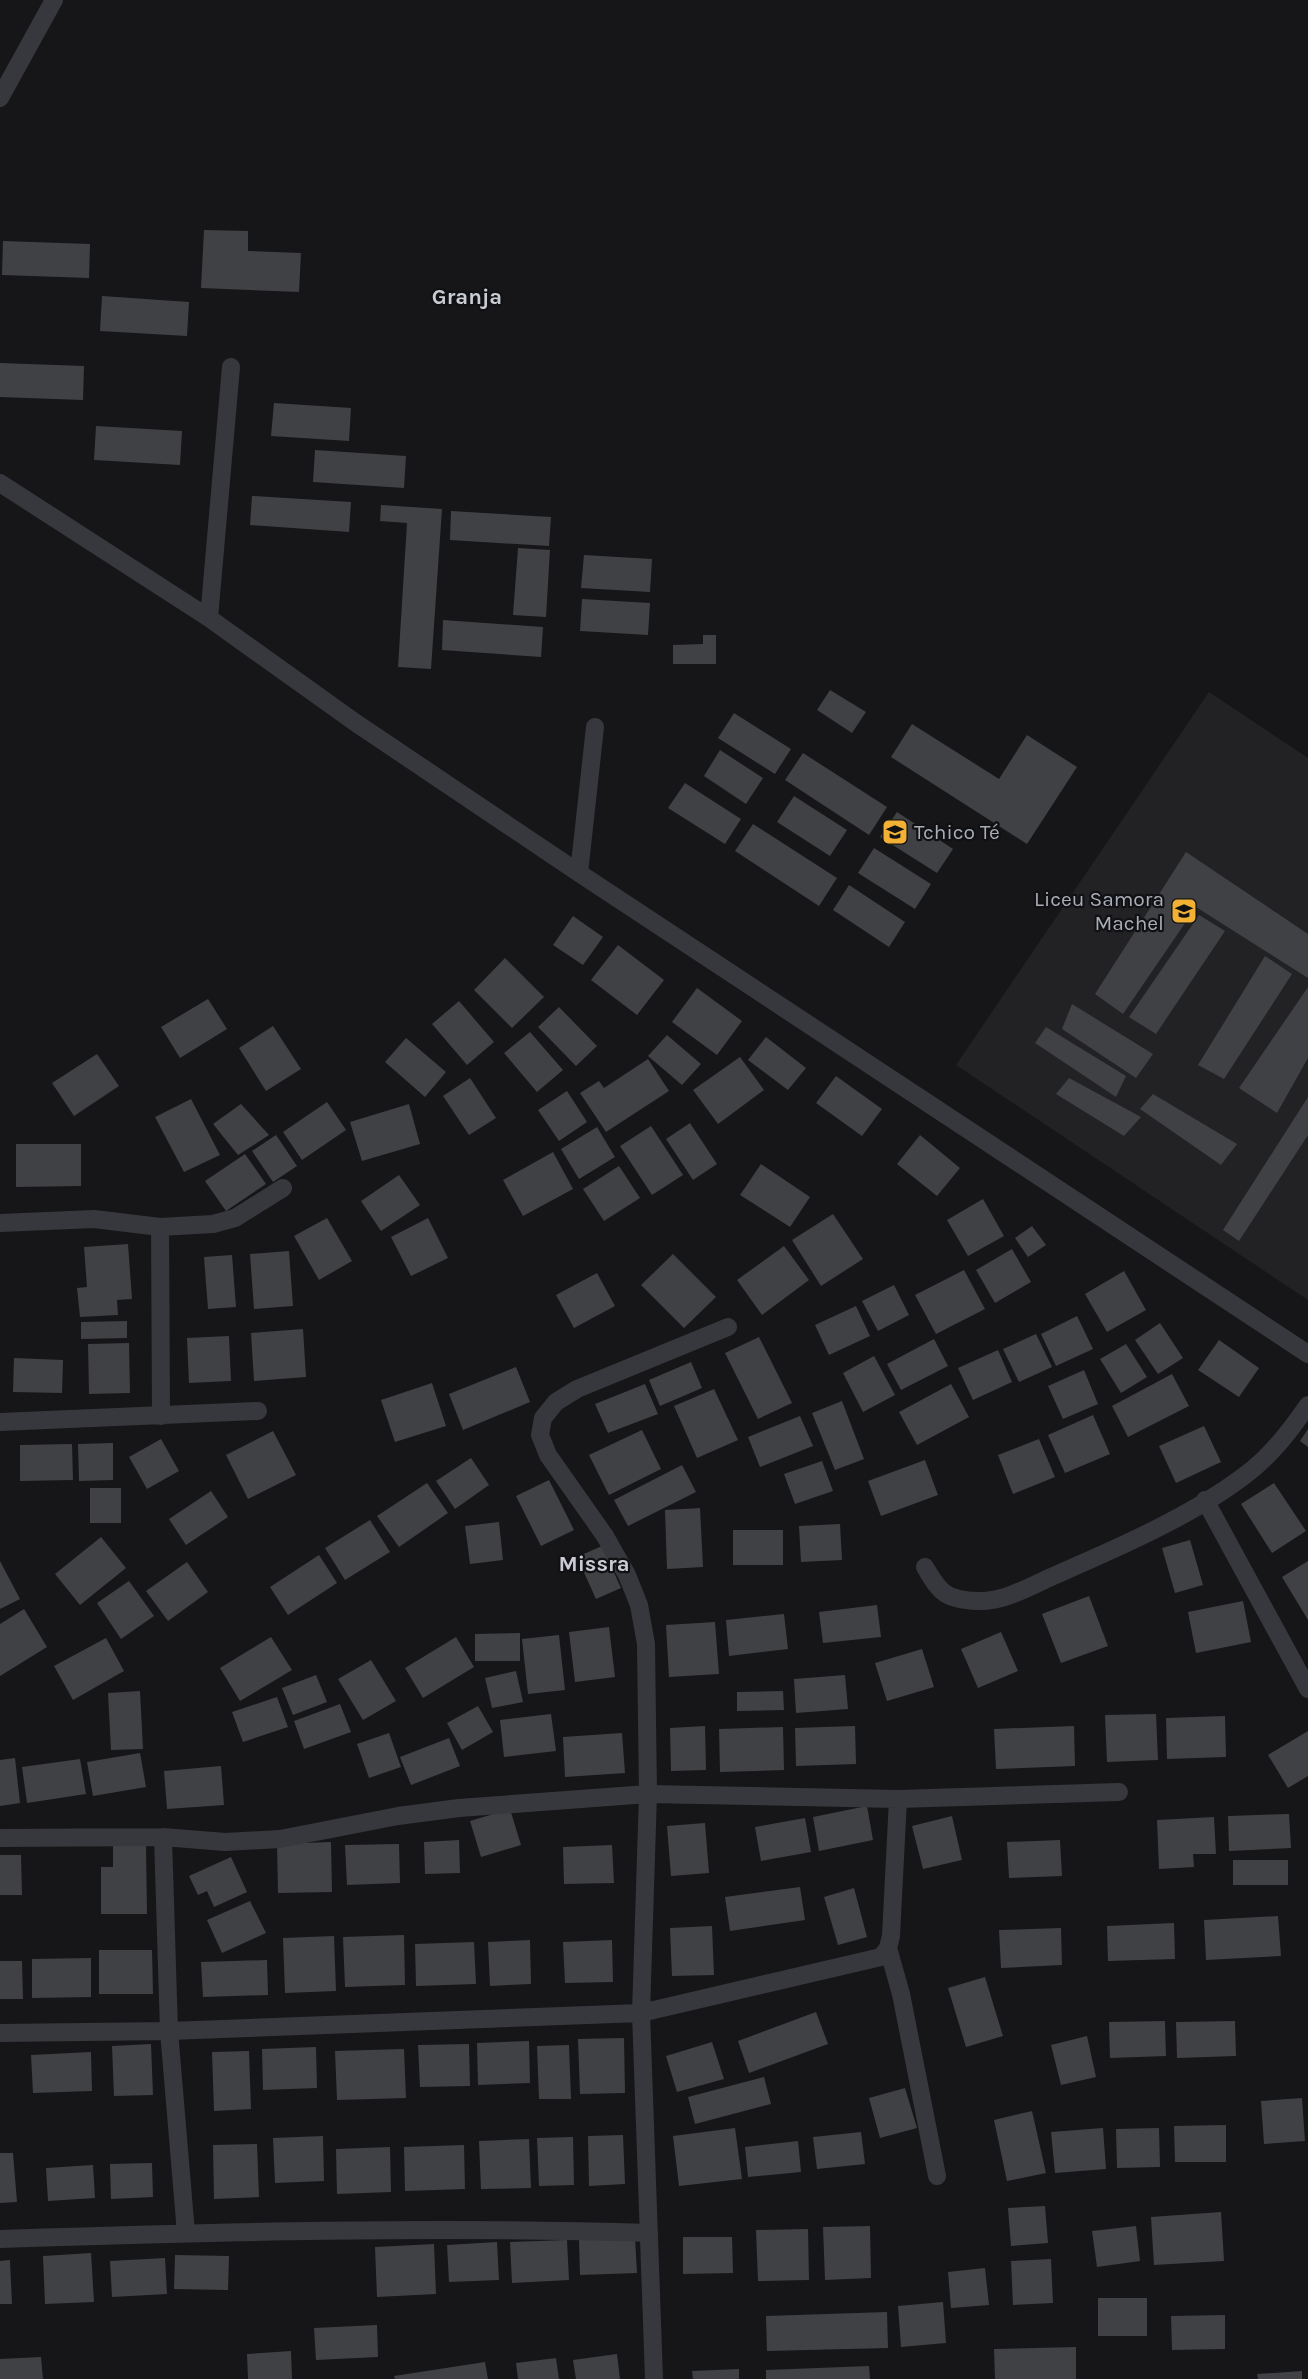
<svg xmlns="http://www.w3.org/2000/svg" width="1308" height="2379" font-family="Karla,sans-serif">
	<style>
		.built { fill: #222225 }
		.building { fill: #404145 }
		.lines { fill: none; stroke-linecap: round; stroke-linejoin: round }
		.minor { stroke: #37383d; stroke-width: 18 }
		.labels { text-anchor: middle; stroke-width: 4.5; stroke-linejoin: round; paint-order: stroke }
		.poi-label { font-size: 21px; fill: #a8adb8; stroke: #111113; text-anchor: start }
		.neighbourhood-label { font-size: 22px; font-weight: bold; fill: #c9ccd4; stroke: #111113 }
	</style>
	<rect width="100%" height="100%" fill="#161618"/>
	<!-- built -->
	<path class="built" d="M1209 692 1308 758V1300L956 1065Z"/>
	<!-- building -->
	<path class="building" d="M204 230 248 231V251L301 253 299 292 201 288Z
		M3 241 90 244 89 278 2 275Z
		M102 296 189 302 187 336 100 331Z
		M0 363 84 366 83 400 0 397Z
		M274 403 351 408 349 441 271 436Z
		M96 426 182 431 180 465 94 460Z
		M315 450 406 456 404 488 313 482Z
		M252 496 351 502 349 532 250 525Z
		M381 505 442 509 431 669 398 667 407 523 380 521Z
		M451 511 551 517 549 546 450 540Z
		M518 548 550 550 546 617 513 615Z
		M584 555 652 559 650 592 581 588Z
		M582 599 650 603 648 635 580 631Z
		M443 620 543 627 541 657 442 650Z
		M703 635H716V664H673V645L703 644Z
		M830 690 866 712 852 733 817 710Z
		M734 713 791 749 775 774 718 738Z
		M912 724 999 779 1027 735 1077 767 1027 844 891 757Z
		M720 750 763 778 746 804 704 776Z
		M803 753 887 807 869 835 785 780Z
		M685 783 741 819 725 844 668 808Z
		M794 796 847 830 830 856 777 822Z
		M897 812 953 849 937 873 880 837Z
		M753 824 837 878 819 906 735 851Z
		M874 848 931 884 915 909 858 873Z
		M1186 852 1308 934V978L1196 907 1123 1014 1095 994Z
		M849 885 905 922 889 947 833 910Z
		M1199 915 1225 931 1156 1034 1129 1017Z
		M573 916 603 937 583 965 553 945Z
		M618 945 664 980 637 1015 591 980Z
		M1265 956 1292 974 1224 1079 1198 1065Z
		M505 958 544 997 512 1028 474 990Z
		M1308 987V1058L1277 1113 1239 1088Z
		M697 988 742 1021 717 1055 672 1022Z
		M208 999 227 1029 180 1058 161 1027Z
		M459 1001 494 1042 467 1065 432 1024Z
		M1072 1004 1153 1054 1136 1078 1062 1029Z
		M559 1007 597 1046 576 1066 538 1027Z
		M273 1026 301 1069 266 1091 239 1048Z
		M1046 1027 1126 1076 1116 1097 1035 1043Z
		M530 1032 563 1070 537 1092 504 1053Z
		M667 1035 701 1064 682 1085 648 1056Z
		M766 1037 806 1068 788 1090 748 1060Z
		M406 1038 446 1072 425 1097 385 1062Z
		M97 1054 119 1086 74 1116 52 1083Z
		M740 1057 764 1090 718 1124 693 1090Z
		M648 1059 669 1091 606 1132 580 1093 599 1081 604 1088Z
		M836 1076 882 1109 862 1136 816 1103Z
		M470 1078 496 1118 469 1135 443 1096Z
		M1069 1078 1141 1117 1124 1136 1056 1094Z
		M567 1091 587 1122 559 1141 538 1110Z
		M1153 1094 1237 1144 1221 1165 1140 1109Z
		M1308 1097V1135L1239 1241 1223 1230Z
		M191 1099 220 1155 184 1172 155 1117Z
		M327 1102 346 1130 302 1160 283 1132Z
		M241 1104 269 1135 238 1155 213 1124Z
		M409 1104 420 1144 362 1161 350 1122Z
		M690 1123 717 1164 693 1180 666 1139Z
		M651 1126 683 1175 652 1195 620 1146Z
		M597 1127 615 1157 579 1179 561 1149Z
		M276 1135 297 1166 273 1182 252 1151Z
		M920 1135 960 1168 937 1196 897 1164Z
		M16 1144H81V1186L16 1187Z
		M553 1152 573 1189 523 1216 503 1180Z
		M245 1154 266 1184 226 1211 205 1181Z
		M761 1164 810 1197 790 1227 740 1195Z
		M619 1166 640 1198 604 1221 583 1189Z
		M399 1175 420 1205 381 1231 361 1201Z
		M983 1199 1004 1236 968 1256 947 1220Z
		M833 1214 863 1259 821 1286 792 1240Z
		M327 1218 352 1261 319 1280 294 1236Z
		M428 1218 448 1258 411 1276 391 1237Z
		M1032 1226 1046 1245 1028 1257 1015 1238Z
		M128 1244 132 1299 117 1300 118 1315 80 1317 77 1288 87 1287 84 1247Z
		M784 1246 809 1280 762 1315 737 1280Z
		M1012 1249 1031 1282 995 1303 976 1270Z
		M289 1251 293 1306 254 1309 250 1254Z
		M673 1254 716 1297 684 1328 641 1285Z
		M232 1255 236 1307 208 1309 204 1257Z
		M964 1270 985 1309 936 1334 915 1295Z
		M1124 1271 1146 1310 1107 1332 1085 1294Z
		M597 1273 615 1306 574 1328 556 1295Z
		M894 1285 909 1315 878 1331 862 1301Z
		M856 1306 870 1336 829 1355 815 1325Z
		M1077 1316 1093 1349 1056 1366 1041 1334Z
		M127 1321V1338L81 1339V1322Z
		M1160 1323 1183 1358 1158 1374 1135 1340Z
		M303 1329 306 1377 254 1381 251 1333Z
		M1036 1334 1052 1367 1019 1382 1003 1349Z
		M229 1336 231 1381 189 1383 187 1338Z
		M759 1337 792 1403 758 1419 725 1353Z
		M934 1339 948 1366 901 1390 887 1364Z
		M1219 1340 1259 1368 1239 1397 1198 1370Z
		M129 1343 130 1393 89 1394 88 1344Z
		M1126 1344 1147 1377 1121 1393 1100 1359Z
		M998 1350 1012 1382 973 1400 958 1368Z
		M874 1356 895 1395 863 1412 843 1373Z
		M14 1358 63 1360 62 1393 13 1392Z
		M691 1362 702 1388 660 1406 649 1380Z
		M516 1367 530 1402 463 1430 449 1394Z
		M1084 1370 1098 1404 1063 1419 1048 1386Z
		M1172 1374 1189 1406 1128 1437 1112 1406Z
		M432 1383 446 1426 395 1442 381 1400Z
		M645 1384 658 1414 608 1433 595 1404Z
		M951 1384 969 1417 917 1445 899 1412Z
		M714 1389 738 1440 697 1458 674 1406Z
		M842 1401 864 1459 835 1470 812 1413Z
		M1093 1415 1110 1454 1065 1473 1048 1435Z
		M800 1416 813 1446 760 1467 748 1437Z
		M1204 1426 1221 1462 1176 1483 1159 1446Z
		M1308 1429V1447L1300 1441Z
		M642 1430 661 1469 609 1495 589 1455Z
		M273 1431 296 1475 248 1499 226 1455Z
		M161 1439 179 1471 147 1489 129 1457Z
		M1039 1439 1055 1477 1013 1494 998 1455Z
		M113 1443V1480L79 1481 78 1444Z
		M72 1444 73 1480 20 1481V1445Z
		M471 1458 489 1485 455 1509 436 1481Z
		M925 1460 938 1495 881 1516 868 1481Z
		M822 1461 833 1491 795 1504 784 1474Z
		M682 1465 696 1492 628 1526 614 1500Z
		M549 1480 574 1530 541 1546 516 1496Z
		M427 1483 448 1513 399 1547 377 1516Z
		M1274 1483 1306 1531 1272 1553 1241 1504Z
		M90 1488H121V1523H90Z
		M211 1491 228 1517 186 1545 169 1519Z
		M700 1508 703 1567 667 1569 665 1510Z
		M370 1520 390 1552 345 1580 325 1548Z
		M499 1522 503 1560 470 1564 465 1526Z
		M840 1524 842 1560 801 1562 799 1526Z
		M733 1530H783V1565H733Z
		M101 1537 126 1568 80 1605 55 1574Z
		M1190 1540 1203 1585 1175 1593 1162 1548Z
		M602 1546 621 1588 596 1599 577 1557Z
		M319 1555 337 1583 288 1615 270 1587Z
		M0 1561 20 1599 0 1609Z
		M1308 1561V1620L1282 1577Z
		M187 1562 208 1592 168 1621 146 1591Z
		M129 1581 154 1616 121 1639 97 1603Z
		M1089 1596 1108 1646 1061 1663 1042 1614Z
		M1243 1601 1251 1642 1196 1653 1188 1612Z
		M877 1605 881 1637 823 1643 819 1612Z
		M24 1609 47 1647 0 1676V1624Z
		M784 1614 788 1649 729 1656 726 1620Z
		M715 1622 719 1674 669 1677 666 1625Z
		M609 1627 615 1677 575 1682 569 1632Z
		M1001 1632 1018 1671 978 1688 961 1649Z
		M520 1633V1661H475V1634Z
		M559 1635 565 1690 528 1694 522 1639Z
		M271 1637 292 1670 240 1701 220 1668Z
		M456 1637 474 1667 423 1698 405 1668Z
		M106 1638 124 1671 73 1700 54 1666Z
		M922 1649 934 1687 887 1701 875 1663Z
		M371 1660 396 1701 363 1720 338 1679Z
		M516 1671 523 1702 492 1708 485 1678Z
		M316 1675 327 1702 293 1715 282 1688Z
		M845 1675 848 1709 796 1713 794 1679Z
		M140 1691 143 1749 111 1750 108 1693Z
		M783 1691 784 1710 737 1711V1692Z
		M277 1697 288 1727 243 1742 232 1712Z
		M340 1704 351 1732 304 1749 294 1721Z
		M478 1706 493 1732 462 1750 447 1723Z
		M551 1714 556 1751 504 1757 500 1720Z
		M1156 1714 1158 1760 1107 1762 1105 1715Z
		M1225 1716 1226 1757 1167 1759 1166 1718Z
		M705 1726 706 1770 671 1771 670 1728Z
		M855 1726 856 1764 796 1766 795 1728Z
		M1074 1726 1075 1766 996 1769 994 1729Z
		M783 1727 784 1770 720 1772 719 1729Z
		M1308 1731V1776L1288 1788 1268 1755Z
		M389 1733 401 1767 369 1778 357 1744Z
		M622 1733 625 1773 565 1777 563 1737Z
		M449 1738 460 1766 411 1785 400 1757Z
		M140 1753 146 1787 93 1796 87 1762Z
		M15 1758 20 1803 0 1806V1760Z
		M80 1759 86 1794 27 1803 22 1767Z
		M221 1766 224 1805 167 1809 164 1771Z
		M867 1806 873 1840 819 1851 813 1817Z
		M510 1809 521 1845 481 1857 470 1821Z
		M1289 1814 1291 1848 1229 1851 1228 1816Z
		M952 1816 962 1860 923 1869 912 1826Z
		M1214 1817 1216 1854H1193L1194 1867 1159 1869 1157 1820Z
		M805 1818 811 1852 761 1861 755 1827Z
		M705 1823 709 1873 671 1876 667 1826Z
		M459 1840 460 1873 425 1874 424 1842Z
		M1060 1840 1062 1876 1009 1878 1007 1842Z
		M331 1842 332 1892 278 1893 277 1844Z
		M399 1844 400 1883 347 1885 345 1845Z
		M612 1845 614 1883 564 1884 563 1847Z
		M113 1846H146L147 1914H101V1867H113Z
		M0 1855H21L22 1895H0Z
		M231 1857 247 1892 214 1907 207 1891 198 1895 189 1876Z
		M1233 1860H1288V1885H1233Z
		M800 1887 805 1920 730 1931 725 1897Z
		M854 1888 867 1937 838 1945 824 1897Z
		M250 1901 266 1933 222 1953 207 1920Z
		M1278 1916 1281 1956 1206 1960 1204 1920Z
		M1174 1923 1175 1959 1108 1961 1107 1926Z
		M712 1926 714 1975 672 1976 670 1928Z
		M1061 1928 1062 1965 1001 1968 999 1930Z
		M404 1935 405 1985 345 1987 343 1937Z
		M334 1936 336 1991 285 1993 283 1938Z
		M530 1940 531 1984 490 1986 488 1942Z
		M612 1940 613 1982 565 1983 563 1942Z
		M474 1942 476 1984 416 1986 415 1944Z
		M99 1950H152L153 1994H99Z
		M91 1958V1997L32 1998V1959Z
		M267 1960 268 1995 203 1997 201 1962Z
		M0 1961H22L23 1999H0Z
		M985 1977 1003 2036 966 2047 948 1988Z
		M816 2012 828 2044 749 2073 738 2041Z
		M1165 2021 1166 2056 1110 2058 1109 2022Z
		M1235 2021 1236 2056 1177 2058 1176 2022Z
		M1087 2036 1096 2077 1061 2085 1051 2045Z
		M624 2038 625 2093 580 2094 578 2039Z
		M529 2041 530 2083 478 2085 477 2043Z
		M712 2042 724 2079 677 2092 666 2056Z
		M151 2044 153 2095 114 2096 112 2046Z
		M469 2044 470 2086 420 2087 418 2045Z
		M569 2045 571 2099H539L537 2046Z
		M316 2047 317 2088 263 2090 262 2049Z
		M404 2049 406 2098 337 2100 335 2051Z
		M249 2051 251 2109 214 2111 212 2052Z
		M91 2052 92 2091 33 2093 31 2055Z
		M764 2077 771 2104 695 2124 688 2097Z
		M905 2088 917 2128 880 2138 869 2098Z
		M1302 2098 1305 2141 1264 2144 1261 2101Z
		M1032 2111 1046 2173 1007 2181 994 2120Z
		M1226 2125V2162H1175L1174 2126Z
		M735 2128 742 2179 679 2186 673 2136Z
		M1103 2128 1106 2169 1055 2173 1051 2132Z
		M1159 2128 1160 2167 1117 2168 1116 2129Z
		M861 2132 865 2164 817 2169 813 2137Z
		M623 2135 625 2184 589 2186 588 2136Z
		M323 2136 324 2181 275 2183 273 2138Z
		M573 2137 574 2185 539 2186 537 2138Z
		M529 2139 531 2188 481 2189 479 2141Z
		M798 2141 801 2172 748 2177 745 2147Z
		M257 2144 259 2197 214 2199 213 2145Z
		M464 2145 465 2189 405 2191 404 2147Z
		M390 2147 391 2192 337 2194 336 2149Z
		M0 2153H13L17 2202 0 2203Z
		M152 2163 153 2197 111 2199 110 2164Z
		M93 2165 95 2198 48 2201 46 2168Z
		M1045 2206 1048 2243 1011 2246 1008 2208Z
		M1221 2212 1224 2261 1154 2265 1151 2217Z
		M870 2226 871 2278 825 2280 823 2227Z
		M1136 2226 1140 2261 1097 2267 1092 2231Z
		M808 2229 809 2280 758 2281 756 2230Z
		M683 2237H732L733 2273 683 2274Z
		M635 2238 637 2273 580 2275 579 2240Z
		M567 2240 569 2280 512 2283 510 2242Z
		M497 2242 499 2280 449 2282 447 2245Z
		M434 2244 436 2294 377 2297 375 2247Z
		M91 2253 94 2302 45 2304 43 2256Z
		M175 2255 229 2256 228 2290 174 2289Z
		M165 2258 167 2294 112 2297 110 2261Z
		M1051 2259 1053 2303 1013 2305 1011 2261Z
		M10 2260 12 2304H0V2261Z
		M985 2268 989 2305 951 2308 948 2272Z
		M1098 2298H1147V2336H1098Z
		M943 2302 946 2343 901 2347 898 2306Z
		M887 2312 888 2348 767 2351 766 2316Z
		M1225 2315V2349L1172 2350 1171 2316Z
		M377 2325 378 2357 316 2360 314 2328Z
		M1076 2347V2379H995L994 2349Z
		M291 2351 292 2379H248L247 2354Z
		M617 2354 620 2379H576L573 2360Z
		M41 2357 43 2379H0V2359Z
		M556 2358 559 2379H518L516 2363Z
		M485 2362 488 2379H395L394 2376Z
		M869 2366 870 2379H766V2370Z
		M739 2369V2379H693L692 2371Z
		M1302 2371V2379H1258L1257 2374Z"/>
	<g class="lines">
		<!-- minor -->
		<path class="minor" d="M0 98 54 0
			M0 483 209 618 356 723 579 873 1308 1354
			M209 618 231 367
			M579 873 595 727
			M0 1223 94 1219 160 1227 213 1224 235 1218 283 1188
			M160 1227 161 1416
			M0 1422 258 1411
			M1205 1500 1308 1689
			M925 1567C940 1593 946 1600 978 1601 1003 1602 1029 1587 1051 1577 1113 1550 1190 1517 1244 1476 1270 1457 1290 1431 1308 1405
			M163 1837 169 2031 186 2233
			M0 1838 163 1837 225 1842 280 1839 398 1816 459 1808 648 1794 898 1799 1119 1792
			M888 1948 901 1994 937 2176
			M0 2033 169 2031 641 2013 881 1957 888 1948 891 1936 898 1799
			M0 2239C216 2232 433 2226 649 2233
			M654 2379 641 2013 648 1794 646 1644 639 1605 627 1575 605 1536 548 1455 540 1435 543 1418 556 1402 577 1389 728 1327"/>
	</g>
	<!-- icons -->
	<defs>
		<g id="school-square" transform="scale(1.35)"><rect x="-9" y="-9" width="18" height="18" rx="4" fill="#f2b134" stroke="#111113"/><path d="M0-5L7-2L0 1L-7-2ZM-4 1L0 2.5L4 1V4Q0 6-4 4Z" fill="#111"/></g>
	</defs>
	<g fill-rule="evenodd">
		<use href="#school-square" x="895" y="832"/>
		<use href="#school-square" x="1184" y="911"/>
	</g>
	<g class="labels">
		<!-- poi labels -->
		<g class="poi-label">
			<text x="914" y="839">Tchico Té</text>
			<text x="1164" y="906" text-anchor="end">Liceu Samora<tspan x="1164" dy="24">Machel</tspan></text>
		</g>
		<!-- neighbourhood labels -->
		<g class="neighbourhood-label">
			<text x="467" y="304">Granja</text>
			<text x="594" y="1571">Missra</text>
		</g>
	</g>
</svg>
